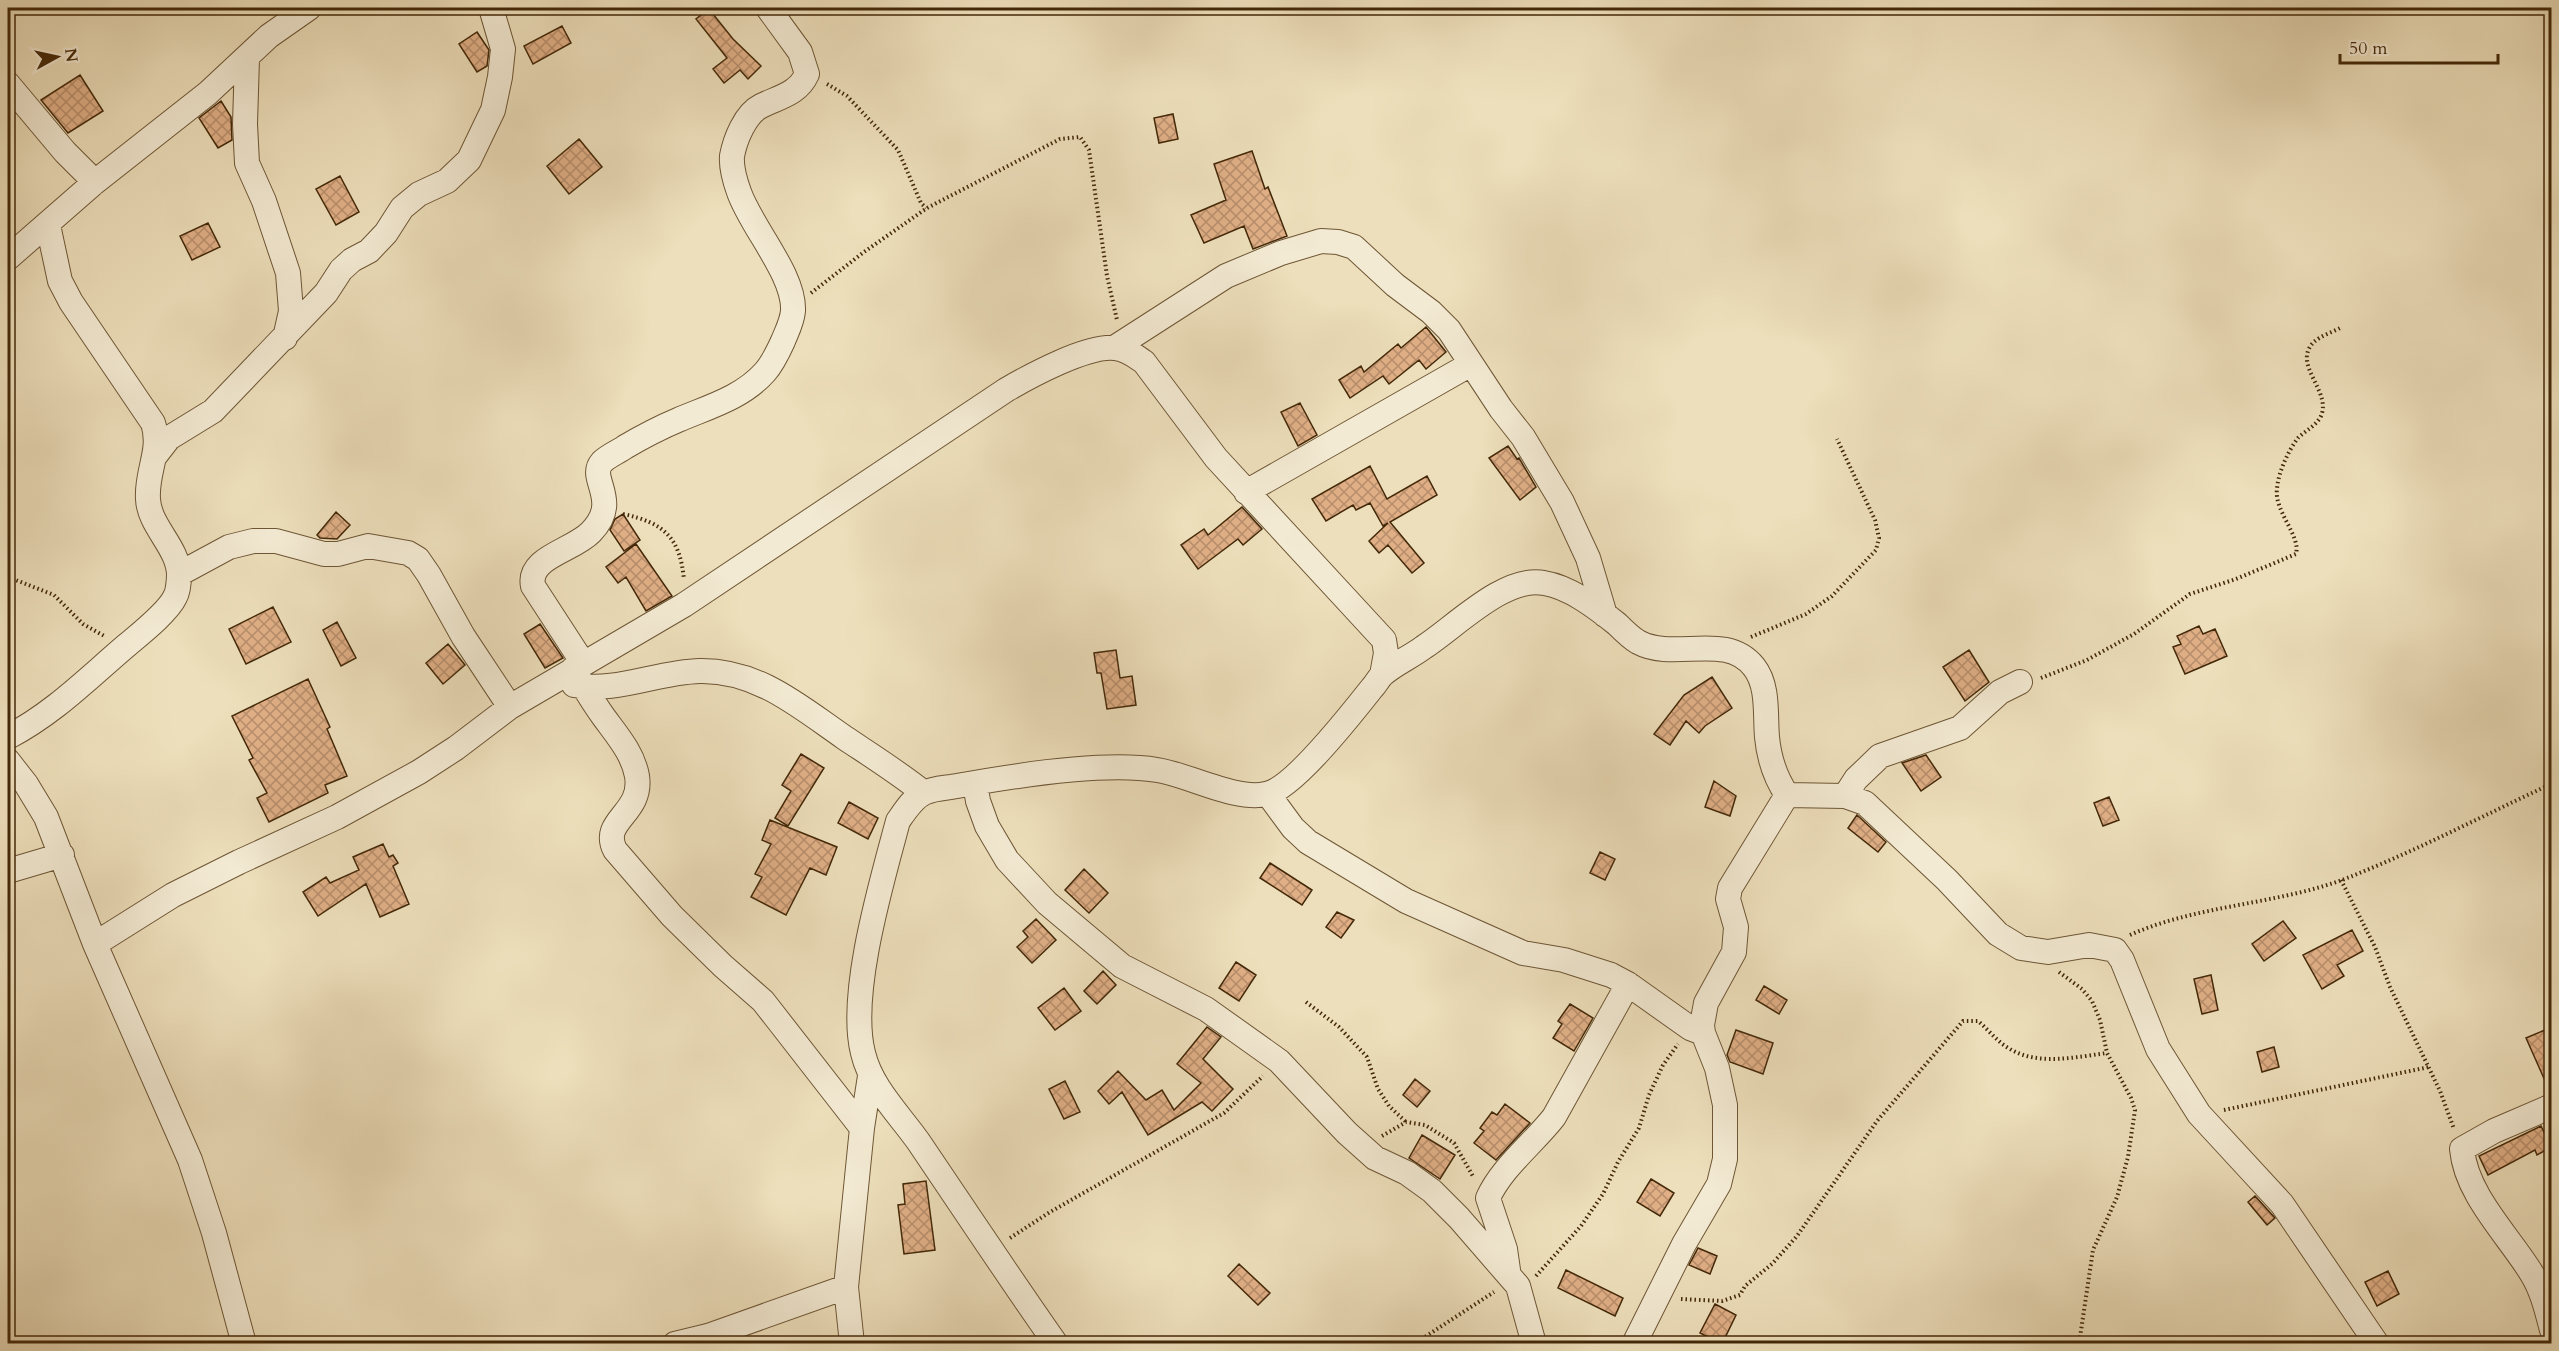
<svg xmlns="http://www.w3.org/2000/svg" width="2559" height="1351" font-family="Cardo,serif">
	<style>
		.building { fill: url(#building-cross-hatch); stroke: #432808; stroke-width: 1.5 }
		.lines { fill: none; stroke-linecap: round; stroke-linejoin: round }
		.minor-casing { stroke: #6e5635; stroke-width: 26 }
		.path { stroke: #432808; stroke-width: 4; stroke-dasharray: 1.5 3; stroke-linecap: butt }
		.minor { stroke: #f3ead3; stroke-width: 24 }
	</style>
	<defs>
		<pattern id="building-cross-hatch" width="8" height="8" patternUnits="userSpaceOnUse" patternTransform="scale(1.5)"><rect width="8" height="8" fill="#e0af86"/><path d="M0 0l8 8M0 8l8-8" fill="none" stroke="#b78e6c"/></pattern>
	</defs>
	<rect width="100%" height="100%" fill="#eddfbb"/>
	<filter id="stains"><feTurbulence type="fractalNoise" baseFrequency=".00333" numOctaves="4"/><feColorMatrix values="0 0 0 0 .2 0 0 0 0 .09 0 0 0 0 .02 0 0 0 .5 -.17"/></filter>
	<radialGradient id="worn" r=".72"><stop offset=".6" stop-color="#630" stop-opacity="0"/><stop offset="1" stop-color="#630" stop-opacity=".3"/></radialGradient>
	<!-- building -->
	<path class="building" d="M709 9 733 39 761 66 748 79 740 70 724 83 713 69 727 58 696 19Z
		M562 26 571 43 533 64 524 46Z
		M477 32 489 50 487 66 477 72 459 44Z
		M80 75 103 111 68 133 41 100Z
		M221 101 231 117 232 140 218 148 199 118Z
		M1173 114 1178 139 1159 143 1154 118Z
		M579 139 602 167 569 194 547 166Z
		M1252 151 1265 189 1268 187 1287 236 1253 249 1244 226 1204 243 1191 215 1226 200 1214 164Z
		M340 176 359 212 336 225 316 189Z
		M208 223 220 247 192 260 180 236Z
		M1426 327 1446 352 1426 369 1419 360 1389 384 1383 376 1350 398 1339 380 1361 366 1364 372 1398 344 1401 348Z
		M1300 403 1317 435 1298 446 1281 412Z
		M1508 446 1517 459 1519 458 1536 487 1520 500 1489 458Z
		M1370 466 1387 499 1427 476 1437 495 1390 522 1424 563 1412 573 1388 545 1379 553 1369 541 1388 523 1383 526 1370 503 1356 510 1353 505 1326 521 1312 499Z
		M1242 507 1262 529 1243 545 1238 539 1198 569 1181 545 1204 529 1208 535Z
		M336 512 350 525 337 539 320 538 317 535Z
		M623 514 640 540 624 551 610 530 615 519Z
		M636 544 672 596 646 611 626 577 618 583 606 567Z
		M273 607 291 642 246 664 229 629Z
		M337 622 356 658 341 666 323 630Z
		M540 624 563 658 545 668 524 634Z
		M2199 626 2203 634 2215 629 2227 656 2185 674 2173 647 2181 644 2177 636Z
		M448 644 465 665 443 684 426 663Z
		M1116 650 1120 678 1132 676 1136 705 1107 709 1101 673H1097L1094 653Z
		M1969 650 1989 682 1965 701 1943 667Z
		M1712 677 1732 708 1705 726 1699 733 1686 721 1670 745 1654 734 1684 695Z
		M308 679 330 727 327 729 347 776 325 785 328 793 269 822 257 798 267 793 249 760 253 758 232 716Z
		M801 754 824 768 788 826 775 818 791 791 782 785Z
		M1926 755 1941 777 1921 791 1902 763Z
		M1714 781 1736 796 1730 816 1705 807Z
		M2109 797 2119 820 2103 826 2094 803Z
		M849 802 878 818 868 839 838 823Z
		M1857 815 1886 842 1878 852 1848 828Z
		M770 820 837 847 826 875 810 868 786 915 751 897 762 877 755 874 771 844 762 840Z
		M383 844 389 857 393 855 398 863 393 866 409 904 380 917 366 884 318 916 303 892 326 877 330 883 359 870 353 857Z
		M1600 852 1615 859 1605 880 1590 873Z
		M1270 863 1312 890 1302 905 1260 878Z
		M1084 869 1108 893 1089 913 1065 890Z
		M1337 912 1354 920 1341 938 1326 927Z
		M1036 919 1056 940 1032 963 1017 947 1028 937 1023 931Z
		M2283 921 2296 938 2264 961 2252 944Z
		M2352 930 2363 951 2337 965 2344 976 2322 989 2303 955Z
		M1236 962 1256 975 1239 1001 1219 988Z
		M1103 971 1116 985 1097 1004 1084 991Z
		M2211 975 2218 1010 2202 1014 2194 979Z
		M1764 986 1787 1000 1779 1014 1756 1000Z
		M1064 988 1081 1011 1055 1030 1038 1008Z
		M1570 1004 1593 1018 1574 1051 1553 1038 1562 1024 1558 1021Z
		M1207 1027 1221 1037 1203 1059 1233 1089 1212 1111 1202 1102 1148 1135 1122 1092 1109 1104 1098 1091 1118 1071 1146 1100 1162 1090 1174 1110 1201 1083 1177 1064Z
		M2552 1027V1092H2550L2526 1038Z
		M1736 1030 1773 1043 1763 1074 1730 1062 1727 1055Z
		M2274 1047 2279 1067 2262 1072 2257 1052Z
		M1415 1079 1430 1091 1417 1107 1403 1095Z
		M1065 1081 1080 1112 1064 1119 1049 1089Z
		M1505 1104 1530 1123 1496 1160 1474 1143 1484 1131 1480 1128 1492 1112 1497 1115Z
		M2541 1126 2551 1147 2537 1155 2535 1150 2488 1175 2479 1156Z
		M1422 1135 1455 1155 1440 1179 1409 1158Z
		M1651 1179 1674 1193 1660 1216 1637 1202Z
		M926 1181 935 1250 904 1254 898 1205 905 1204 903 1184Z
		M2255 1196 2275 1218 2267 1225 2248 1202Z
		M1698 1248 1717 1256 1710 1274 1689 1265Z
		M1239 1264 1270 1293 1258 1305 1228 1276Z
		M1566 1270 1623 1298 1615 1316 1558 1288Z
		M2388 1271 2399 1294 2377 1306 2365 1282Z
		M1715 1304 1736 1315 1722 1344 1700 1333Z"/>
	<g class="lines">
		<!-- minor casing -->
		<g class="minor-casing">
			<path id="minor" d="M247 58 245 124 247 163 264 201 288 273 291 311 285 338
				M8 84 65 152 95 182
				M8 258 95 182 208 93 269 36 309 8
				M1114 348 1226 276 1281 253 1321 241 1338 242 1354 247 1395 285 1431 312 1449 330 1501 409 1523 437 1562 502 1588 558 1605 615
				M155 456 169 438 213 411 326 293 341 270 352 260 369 251 386 233 402 208 419 194 447 181 469 160 493 110 500 77 503 49 491 8
				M1246 492 1471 364
				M179 574 229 547 253 541H276L324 554H338L368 546 408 553 418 559 429 575 463 636 510 707
				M583 663 533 586C527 557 573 551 591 532 622 500 587 479 602 462 608 456 618 452 625 447 642 437 659 428 678 420 708 407 742 398 765 372 772 364 778 352 783 341 787 331 792 322 793 311 795 275 751 227 739 192 735 181 731 168 732 156 735 140 745 114 761 106 779 97 798 94 807 74L800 52 768 8
				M573 669C583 685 592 701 603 716 616 734 633 753 637 776 643 814 600 820 615 850L672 916 723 966 763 1001 862 1128
				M574 685C616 693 657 672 700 671 758 670 800 707 845 738 872 756 899 773 924 793
				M8 737C54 713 87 679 127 645 140 634 168 612 175 597 178 592 179 580 179 574 178 547 149 526 148 499 146 471 162 450 153 423L71 302 60 281 48 225
				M8 761 26 784 46 817 95 944 190 1160 214 1233 244 1344
				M975 783 978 801 987 826 1007 860 1047 903 1122 966 1206 1009 1279 1061 1347 1133 1375 1158 1407 1173 1432 1191 1459 1218 1518 1286 1534 1344
				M1268 794 1293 828 1308 842 1406 901 1523 953 1564 960 1611 975 1628 984 1690 1028 1703 1033
				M1845 796 1856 779 1880 756 1960 728 2000 692 2020 682
				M8 871 62 855
				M95 944 173 895 239 862 337 817 419 772 456 748 510 707 684 605 1006 390C1030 376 1087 345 1115 348 1127 349 1135 356 1144 362L1216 458 1384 640 1386 653 1382 675
				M2552 1106 2494 1131 2462 1149C2466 1195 2509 1236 2532 1274 2542 1290 2547 1311 2552 1330
				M1508 1270 1505 1249 1488 1198C1502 1167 1533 1144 1554 1117L1628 984
				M675 1344 708 1336 846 1287
				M852 1344 846 1287 862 1128 870 1076
				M1056 1344C1009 1277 964 1209 918 1141 898 1113 871 1087 863 1053 848 994 882 881 898 821 905 811 913 798 924 793 933 788 947 788 957 786 1012 776 1103 761 1157 770 1189 775 1236 801 1266 794 1293 789 1353 712 1372 688 1376 684 1378 679 1382 675 1394 664 1411 657 1424 647 1455 627 1505 575 1544 583 1570 587 1597 608 1617 624 1623 630 1631 638 1638 642 1675 662 1725 631 1754 667 1769 686 1765 715 1767 737 1769 759 1775 777 1787 795L1845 796 1865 803 1947 880 1998 934 2021 948 2048 952 2089 945 2115 950 2122 960 2158 1049 2199 1114 2282 1204 2377 1344
				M1634 1344 1684 1244 1719 1184 1725 1159V1105L1717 1068 1703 1033 1702 1025 1706 1003 1734 952 1736 927 1728 899 1730 888 1787 795"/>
		</g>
		<!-- path -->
		<path class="path" d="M827 84 847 96 898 150 921 203 926 208
			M811 293 864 252 927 208 1060 139 1080 137 1089 150 1107 276 1117 320
			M623 514C664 523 680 537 684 580
			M8 577 54 595 83 624 106 637
			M1751 637 1806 614 1832 596 1876 550 1879 538 1875 520 1837 439
			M2041 678 2087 660 2134 634 2190 594 2236 579 2296 554C2301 536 2274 511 2277 489 2278 473 2288 451 2298 438 2306 430 2316 426 2321 416 2332 391 2291 364 2314 342 2320 336 2333 332 2342 327
			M2341 880 2375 947 2390 987 2440 1091 2454 1129
			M2130 935C2197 905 2273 905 2342 880 2412 853 2480 817 2549 785
			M2059 972 2082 989 2092 1001 2100 1020 2107 1053 2131 1098 2135 1110 2128 1157 2117 1197 2093 1250 2079 1344
			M1306 1002 1339 1027 1367 1057 1378 1089 1389 1106 1406 1122
			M2224 1110 2429 1067
			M1382 1136 1406 1122 1425 1125 1454 1143 1474 1178
			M1010 1238 1050 1212 1224 1113 1263 1076
			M1536 1276 1581 1226 1603 1194 1618 1162 1639 1128 1649 1095 1663 1065 1678 1044
			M1681 1299 1722 1301 1740 1295 1745 1286 1772 1264 1797 1236 1877 1121 1963 1021H1978C1989 1030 1997 1042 2010 1049 2038 1066 2076 1057 2107 1053
			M1414 1344 1494 1292"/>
		<!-- minor -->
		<use href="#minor" class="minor"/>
	</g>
	<!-- margin -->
	<rect width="2559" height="1351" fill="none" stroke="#eddfbb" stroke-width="30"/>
	<rect x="9" y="9" width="2541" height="1333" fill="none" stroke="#432808" stroke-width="3"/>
	<rect x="15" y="15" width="2529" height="1321" fill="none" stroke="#432808" stroke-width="1.5"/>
	<!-- north arrow -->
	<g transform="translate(57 57) rotate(82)" stroke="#f3ead3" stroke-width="4.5" paint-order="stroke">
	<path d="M0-4.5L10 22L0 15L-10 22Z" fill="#432808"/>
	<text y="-9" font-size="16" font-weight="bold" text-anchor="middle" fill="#432808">N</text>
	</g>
	<!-- scale -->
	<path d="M2340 54v9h158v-9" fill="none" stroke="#432808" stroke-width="3"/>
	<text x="2349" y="54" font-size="18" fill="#432808" stroke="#f3ead3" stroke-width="4.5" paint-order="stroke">50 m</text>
	<rect width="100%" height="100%" filter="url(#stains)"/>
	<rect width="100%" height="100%" fill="url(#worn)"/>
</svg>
